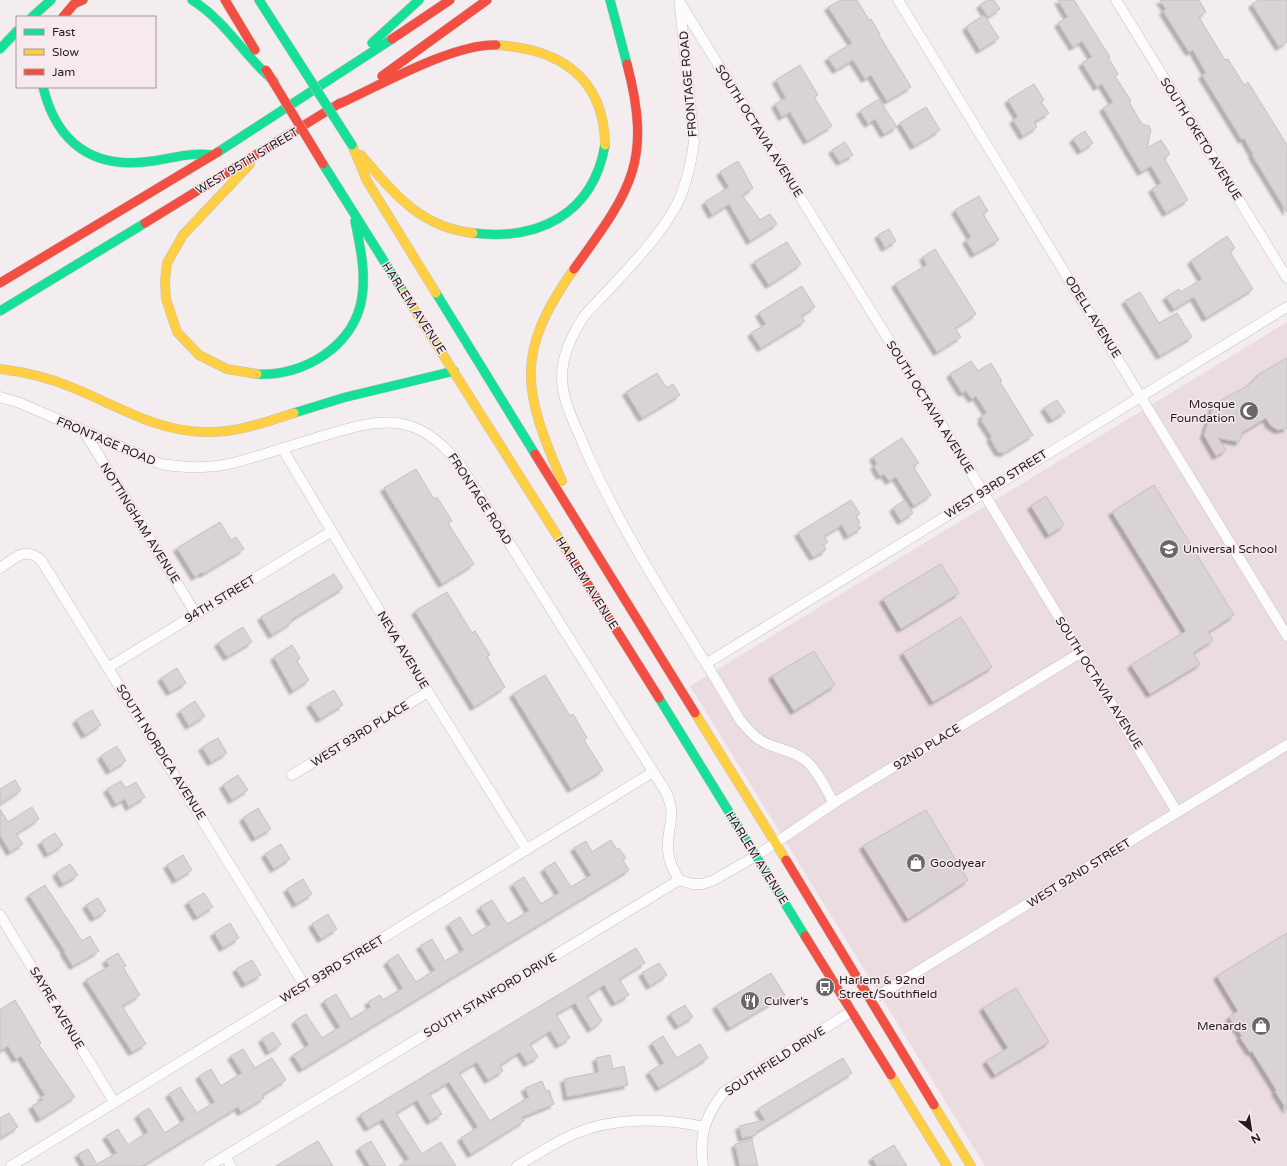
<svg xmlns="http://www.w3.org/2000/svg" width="1287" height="1166" font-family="'Varela Round',sans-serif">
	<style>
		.built { fill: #eadce1 }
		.building { fill: #d9d3d6; stroke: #c5c0c2; filter: url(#shadow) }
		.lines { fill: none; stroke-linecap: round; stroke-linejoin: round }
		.street-casing { stroke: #c7c2c3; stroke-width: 11 }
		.fast-casing { stroke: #c7c2c3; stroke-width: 10 }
		.slow-casing { stroke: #c7c2c3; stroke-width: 10 }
		.jam-casing { stroke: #c7c2c3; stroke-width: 10 }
		.street { stroke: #fdfcfd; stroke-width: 10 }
		.fast { stroke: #16e098; stroke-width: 9 }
		.slow { stroke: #ffcf43; stroke-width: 9 }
		.jam { stroke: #f24e42; stroke-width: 9 }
		.fast-bridge-casing { stroke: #c7c2c3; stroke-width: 10; stroke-linecap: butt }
		.jam-bridge-casing { stroke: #c7c2c3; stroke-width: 10; stroke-linecap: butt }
		.fast-bridge { stroke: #16e098; stroke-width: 9 }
		.jam-bridge { stroke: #f24e42; stroke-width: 9 }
		.labels { text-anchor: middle; stroke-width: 3; stroke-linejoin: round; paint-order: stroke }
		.street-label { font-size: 12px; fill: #211c1e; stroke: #f7eaef }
		.poi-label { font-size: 12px; fill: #211c1e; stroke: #f7eaef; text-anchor: start }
	</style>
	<defs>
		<filter id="shadow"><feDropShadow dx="-3.5" dy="3.5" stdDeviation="1" flood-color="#0004"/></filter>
	</defs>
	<rect width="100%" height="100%" fill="#f4edf0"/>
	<!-- built -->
	<path class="built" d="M1287 322V1166H985L690 686Z"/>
	<!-- building -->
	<path class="building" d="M841 0H857L869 20 871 19 880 34 879 35 911 87 887 101 871 75 865 79 853 60 836 70 828 58 852 43 828 7Z
		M987 0H994L1000 9 988 17 980 5Z
		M1058 0H1074L1110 57H1108L1118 74 1115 76 1131 101 1129 102 1142 124 1149 126 1151 130 1147 148 1161 140 1170 154 1164 158 1188 200 1166 213 1152 189 1161 183 1151 166 1141 172 1103 108 1113 102 1102 84 1097 87 1082 63 1092 57 1082 41 1073 47 1058 23 1068 17Z
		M1160 0H1199L1206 12 1199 17 1225 60 1228 59 1244 85 1248 82 1287 145V212L1252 155 1253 154 1244 138 1242 140 1202 75 1206 73 1193 50 1189 52 1163 11 1166 9Z
		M1259 0H1287V42L1279 47 1252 4Z
		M984 15 999 38 980 50 966 27Z
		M800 65 818 95 814 97 832 126 807 141 790 112 782 117 775 104 786 98 776 80Z
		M1034 84 1044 100 1041 102 1049 113 1034 122 1037 127 1023 136 1013 120 1018 117 1008 100Z
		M879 99 897 127 884 134 875 119 868 124 860 111Z
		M926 107 940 130 914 146 900 123Z
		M1085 131 1093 143 1081 151 1073 139Z
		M845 142 853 155 840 162 832 150Z
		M738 161 753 188 742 195 760 220 770 214 777 224 750 241 729 204 712 215 705 202 729 187 720 172Z
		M979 196 988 211 983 214 999 240 974 254 966 240 971 237 955 210Z
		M889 229 896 241 885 248 878 235Z
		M1227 236 1235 248 1230 252 1253 289 1206 318 1194 297 1174 309 1166 297 1179 289 1181 292 1202 279 1191 261Z
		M787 242 801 264 769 285 754 262Z
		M935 249 976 314 955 328 961 337 937 352 895 284 927 265 923 257Z
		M802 286 815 307 801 316 805 321 761 348 751 333 766 324 759 313Z
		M1140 292 1159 323 1177 313 1192 337 1160 356 1125 301Z
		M1287 358V428L1278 430 1270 425 1266 418 1243 432 1239 442 1218 438 1226 450 1216 456 1204 435 1214 404 1249 385 1261 373Z
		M971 361 978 371 991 363 1002 381 1000 382 1033 435 1004 453 998 452 990 438 992 437 981 420 983 419 981 416 987 413 976 396 972 399 966 391 962 393 950 374Z
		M657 373 667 388 673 384 680 395 642 418 626 392Z
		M1057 400 1065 412 1052 420 1044 408Z
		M902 438 919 463 913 466 931 495 914 506 896 477 889 481 884 474 880 476 874 466 877 464 873 457Z
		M416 469 434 499 437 497 452 521 448 523 474 564 442 584 384 488Z
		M1154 485 1234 615 1208 632 1213 640 1193 653 1200 664 1150 694 1131 665 1186 631 1112 512Z
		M1046 496 1064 525 1049 535 1031 506Z
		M851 500 860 514 856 516 860 522 858 524 861 528 848 536 842 525 824 536 828 542 823 545 826 550 813 557 798 533Z
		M905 500 913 513 901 521 893 508Z
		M220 522 231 540 236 537 244 549 203 574 202 572 195 577 177 548Z
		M941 564 959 593 901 629 883 599Z
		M334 574 343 588 291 620 292 622 272 635 261 617Z
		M447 592 472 633 475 631 490 655 487 657 505 687 474 707 415 611Z
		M961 617 992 667 933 702 903 653Z
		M243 627 252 642 227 657 218 643Z
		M292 645 300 658 297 661 309 680 293 691 274 657Z
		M814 651 835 685 794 711 772 676Z
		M177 668 186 683 170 692 161 678Z
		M545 675 570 716 573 714 587 738 584 740 603 770 571 789 513 694Z
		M334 690 343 705 320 719 310 704Z
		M195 701 205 716 189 726 180 711Z
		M92 710 101 725 85 735 76 720Z
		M218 738 227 753 211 762 202 747Z
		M117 746 126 761 110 771 101 756Z
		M238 775 248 790 232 800 223 785Z
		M15 780 21 790 0 804V789Z
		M121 781 126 788 136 782 145 797 129 807 125 799 116 804 107 789Z
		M32 807 39 819 16 834 23 844 10 852 0 835V809L8 822Z
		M258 808 271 829 255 838 243 818Z
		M926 810 968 880 908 919 863 846Z
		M55 833 63 845 48 854 41 842Z
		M611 840 617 850 619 848 626 858 623 860 629 870 302 1069 293 1055 309 1045 295 1021 306 1014 322 1038 340 1027 324 1001 336 994 351 1019 371 1007 368 1002 380 995 383 1000 403 988 387 962 398 954 416 982 435 970 420 946 432 939 445 961 464 950 449 924 460 917 472 936 491 924 480 907 492 900 507 924 529 911 513 884 524 877 541 904 559 893 544 869 555 862 571 887 591 875 574 848 586 841 592 852Z
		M281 844 290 859 274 869 265 854Z
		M183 855 192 870 176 880 167 865Z
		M70 864 78 875 63 884 56 873Z
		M303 879 312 894 296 904 287 889Z
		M45 885 82 941 90 936 99 951 73 966 64 952 65 951 29 895Z
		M204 893 213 907 197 917 188 902Z
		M98 898 106 911 94 918 86 905Z
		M328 914 337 929 321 939 312 924Z
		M230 923 239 938 223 948 214 933Z
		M1287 933V1110L1275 1091H1277L1252 1051 1250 1052 1240 1037 1242 1036 1229 1017 1238 1011 1217 976Z
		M636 948 645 963 619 979 629 995 615 1003 604 985 587 996 602 1021 591 1029 575 1003 556 1014 570 1038 559 1045 550 1031 530 1044 538 1057 527 1063 520 1052 500 1065 503 1071 488 1080 477 1062 459 1073 490 1121 529 1097 525 1088 542 1081 546 1091 549 1090 554 1104 522 1117 524 1121 471 1154 461 1138 478 1127 449 1082 429 1094 442 1114 430 1121 417 1100 396 1113 422 1154 441 1142 456 1166H399L409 1159 383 1119 368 1128 360 1115Z
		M118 953 126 966 123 967 140 995 122 1006 146 1044 132 1052 86 980 109 966 106 960Z
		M252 960 261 975 245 984 236 969Z
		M659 963 667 975 650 986 642 973Z
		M771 973 785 995 730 1028 716 1006Z
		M1016 988 1049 1042 995 1075 986 1061 1008 1048 983 1008Z
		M15 1000 41 1043 39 1045 75 1097 40 1119 32 1106 43 1100 41 1097 45 1095 21 1056 16 1059 8 1046 0 1051V1010Z
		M685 1005 693 1017 678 1026 670 1014Z
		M273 1032 281 1044 269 1052 262 1039Z
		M663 1036 677 1058 700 1044 708 1058 659 1088 649 1072 664 1063 652 1043Z
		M243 1049 255 1068 272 1058 286 1080 262 1095 264 1098 241 1112 238 1107 142 1166H85L78 1154 88 1149 97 1164 117 1153 106 1136 118 1129 128 1145 148 1132 138 1115 149 1108 165 1133 185 1120 169 1094 180 1087 197 1113 215 1102 199 1076 211 1069 221 1086 242 1073 231 1056Z
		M610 1055 613 1069 624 1066 628 1085 567 1097 564 1079 599 1072 596 1058Z
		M843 1058 852 1073 756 1132V1135L742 1138 739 1126 765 1120 758 1109Z
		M9 1113 18 1127 0 1138V1118Z
		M752 1140 758 1166H740L735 1144Z
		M318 1141 333 1166H276Z
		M371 1141 386 1166H370L359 1148Z
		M894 1145 907 1166H877L872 1158Z"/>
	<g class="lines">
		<!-- street casing -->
		<g class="street-casing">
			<path id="street" d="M898 0 1287 636
				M1116 0 1287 278
				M680 3 983 492 1177 812
				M680 6 694 142C691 163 687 184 677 204 658 241 614 283 585 315 572 334 562 354 562 377 562 401 575 424 584 446 626 543 687 629 740 720 746 727 752 735 760 740 773 749 792 749 805 760 818 771 826 789 834 803
				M0 397 20 403 161 464C185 468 209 469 233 463 264 455 295 444 326 435 385 417 415 412 459 463L666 792C678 819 666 825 668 851 669 862 674 871 679 880
				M85 433 196 614
				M282 448 428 692 527 850
				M0 568C15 558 25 546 41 560L305 986
				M707 663 1287 307
				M109 667 332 531
				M292 775 428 692
				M0 915 114 1102
				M871 1000 1287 745
				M225 1156 231 1166
				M11 1166 653 772
				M209 1166 679 880 692 884H702L712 881 756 856 834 803 1080 653
				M517 1166C536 1155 554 1143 574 1134 613 1117 663 1118 704 1127
				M703 1166C699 1135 705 1116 724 1092L852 1011"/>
		</g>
		<!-- fast casing -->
		<g class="fast-casing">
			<path id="fast" d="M192 0C226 21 244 56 274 81
				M259 0 293 53
				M610 0 627 64
				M32 17 51 0
				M372 43 419 0
				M0 49 17 31
				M43 87C57 144 94 170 153 161 176 158 188 152 213 155
				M218 152 392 39
				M323 164 404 293
				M473 233C539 241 593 214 605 145
				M436 293 535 454
				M0 311 145 223
				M257 374C303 377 355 346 362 297 366 271 360 246 355 221
				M294 413 346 397 454 371
				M659 698 805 936"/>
		</g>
		<!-- slow casing -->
		<g class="slow-casing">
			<path id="slow" d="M496 45C560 49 604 77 605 145
				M352 145 367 181 436 293
				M361 155C394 193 419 227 473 233
				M250 164 183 235 167 263 165 281 166 299 177 332 199 355 227 369 257 374
				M404 293 570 556
				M0 369C25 372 47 377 71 387 114 404 157 432 205 432 236 433 266 422 294 413
				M562 481C523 390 514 354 574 269
				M695 713 786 860
				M891 1075 947 1166
				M934 1105 971 1166"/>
		</g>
		<!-- jam casing -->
		<g class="jam-casing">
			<path id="jam" d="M225 0 255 50
				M63 17 74 4 83 0
				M392 39 450 0
				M382 76 487 0
				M339 104C379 86 454 43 496 45
				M145 223 340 103
				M574 269C630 191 653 163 627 64
				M0 283 218 152
				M535 454 695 713
				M570 556 659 698
				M786 860 934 1105
				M805 936 891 1075"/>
		</g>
		<!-- street -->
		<use href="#street" class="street"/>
		<!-- fast -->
		<use href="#fast" class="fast"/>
		<!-- slow -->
		<use href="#slow" class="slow"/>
		<!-- jam -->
		<use href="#jam" class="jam"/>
		<!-- fast-bridge casing -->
		<g class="fast-bridge-casing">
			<path id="fast-bridge" d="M293 53 352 145"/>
		</g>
		<!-- jam-bridge casing -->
		<g class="jam-bridge-casing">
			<path id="jam-bridge" d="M266 70 323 164"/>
		</g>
		<!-- fast-bridge -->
		<use href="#fast-bridge" class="fast-bridge"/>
		<!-- jam-bridge -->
		<use href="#jam-bridge" class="jam-bridge"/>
	</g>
	<!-- icons -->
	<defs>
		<g id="mosque-disc" transform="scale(1)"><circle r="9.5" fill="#6b6568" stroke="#f7eaef"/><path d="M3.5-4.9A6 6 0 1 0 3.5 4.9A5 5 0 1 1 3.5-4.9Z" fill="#fff"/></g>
		<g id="school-disc" transform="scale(1)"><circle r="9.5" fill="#6b6568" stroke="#f7eaef"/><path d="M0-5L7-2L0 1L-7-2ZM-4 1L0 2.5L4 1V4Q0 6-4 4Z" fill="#fff"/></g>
		<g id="shop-disc" transform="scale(1)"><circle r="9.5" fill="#6b6568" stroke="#f7eaef"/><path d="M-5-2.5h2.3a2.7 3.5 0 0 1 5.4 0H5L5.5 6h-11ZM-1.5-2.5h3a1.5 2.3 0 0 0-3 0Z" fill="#fff"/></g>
		<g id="bus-disc" transform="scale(1)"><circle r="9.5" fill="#6b6568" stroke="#f7eaef"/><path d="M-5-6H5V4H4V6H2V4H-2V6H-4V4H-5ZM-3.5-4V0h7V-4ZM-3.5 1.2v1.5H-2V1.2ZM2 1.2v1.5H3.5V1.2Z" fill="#fff"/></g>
		<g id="restaurant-disc" transform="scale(1)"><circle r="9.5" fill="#6b6568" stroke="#f7eaef"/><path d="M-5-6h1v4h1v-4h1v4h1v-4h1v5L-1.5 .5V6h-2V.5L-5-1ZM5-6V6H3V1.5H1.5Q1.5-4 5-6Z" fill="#fff"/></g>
	</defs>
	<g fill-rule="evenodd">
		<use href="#mosque-disc" x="1249" y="411"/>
		<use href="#school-disc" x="1169" y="549"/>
		<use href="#shop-disc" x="916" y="863"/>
		<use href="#bus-disc" x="825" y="987"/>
		<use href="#restaurant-disc" x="750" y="1001"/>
		<use href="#shop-disc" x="1261" y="1026"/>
	</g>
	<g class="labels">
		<!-- street labels -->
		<g class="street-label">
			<text transform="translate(688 84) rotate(-95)" y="4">FRONTAGE ROAD</text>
			<text transform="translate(759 131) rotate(58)" y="4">SOUTH OCTAVIA AVENUE</text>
			<text transform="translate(1201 139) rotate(58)" y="4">SOUTH OKETO AVENUE</text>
			<text transform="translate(247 161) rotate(-31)" y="4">WEST 95TH STREET</text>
			<text transform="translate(414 308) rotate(57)" y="4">HARLEM AVENUE</text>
			<text transform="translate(1093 317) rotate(58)" y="4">ODELL AVENUE</text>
			<text transform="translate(930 407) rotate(58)" y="4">SOUTH OCTAVIA AVENUE</text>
			<text transform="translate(106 441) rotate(23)" y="4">FRONTAGE ROAD</text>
			<text transform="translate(996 484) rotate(-32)" y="4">WEST 93RD STREET</text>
			<text transform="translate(480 499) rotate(57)" y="4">FRONTAGE ROAD</text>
			<text transform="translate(140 523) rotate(58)" y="4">NOTTINGHAM AVENUE</text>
			<text transform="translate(587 583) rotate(58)" y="4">HARLEM AVENUE</text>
			<text transform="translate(220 599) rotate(-31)" y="4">94TH STREET</text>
			<text transform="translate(403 650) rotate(59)" y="4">NEVA AVENUE</text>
			<text transform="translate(1099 683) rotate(58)" y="4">SOUTH OCTAVIA AVENUE</text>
			<text transform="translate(360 734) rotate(-32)" y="4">WEST 93RD PLACE</text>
			<text transform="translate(927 747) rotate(-32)" y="4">92ND PLACE</text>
			<text transform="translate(161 752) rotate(58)" y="4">SOUTH NORDICA AVENUE</text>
			<text transform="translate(757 858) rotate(58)" y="4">HARLEM AVENUE</text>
			<text transform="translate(1079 873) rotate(-32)" y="4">WEST 92ND STREET</text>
			<text transform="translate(332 969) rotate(-31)" y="4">WEST 93RD STREET</text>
			<text transform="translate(490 995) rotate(-31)" y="4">SOUTH STANFORD DRIVE</text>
			<text transform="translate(57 1008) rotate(59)" y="4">SAYRE AVENUE</text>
			<text transform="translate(775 1061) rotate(-33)" y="4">SOUTHFIELD DRIVE</text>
		</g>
		<!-- poi labels -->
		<g class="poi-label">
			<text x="1235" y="408" text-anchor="end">Mosque<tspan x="1235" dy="14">Foundation</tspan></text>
			<text x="1183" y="553">Universal School</text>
			<text x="930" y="867">Goodyear</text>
			<text x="839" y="984">Harlem &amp; 92nd<tspan x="839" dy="14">Street/Southfield</tspan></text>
			<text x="764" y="1005">Culver's</text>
			<text x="1247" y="1030" text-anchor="end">Menards</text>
		</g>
	</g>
	<!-- legend -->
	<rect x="16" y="16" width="140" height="72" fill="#f7eaef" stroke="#a1989b"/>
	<rect x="24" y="29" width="20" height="6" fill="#16e098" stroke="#a1989b"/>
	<text x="52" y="36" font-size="12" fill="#211c1e">Fast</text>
	<rect x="24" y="49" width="20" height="6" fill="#ffcf43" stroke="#a1989b"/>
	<text x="52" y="56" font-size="12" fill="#211c1e">Slow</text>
	<rect x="24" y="69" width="20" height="6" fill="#f24e42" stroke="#a1989b"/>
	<text x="52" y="76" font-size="12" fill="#211c1e">Jam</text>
	<!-- north arrow -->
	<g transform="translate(1251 1130) rotate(150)" stroke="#f7eaef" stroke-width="3" paint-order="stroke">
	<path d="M0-3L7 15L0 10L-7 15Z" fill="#211c1e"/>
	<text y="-6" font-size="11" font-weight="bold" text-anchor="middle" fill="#211c1e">N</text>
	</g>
</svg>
